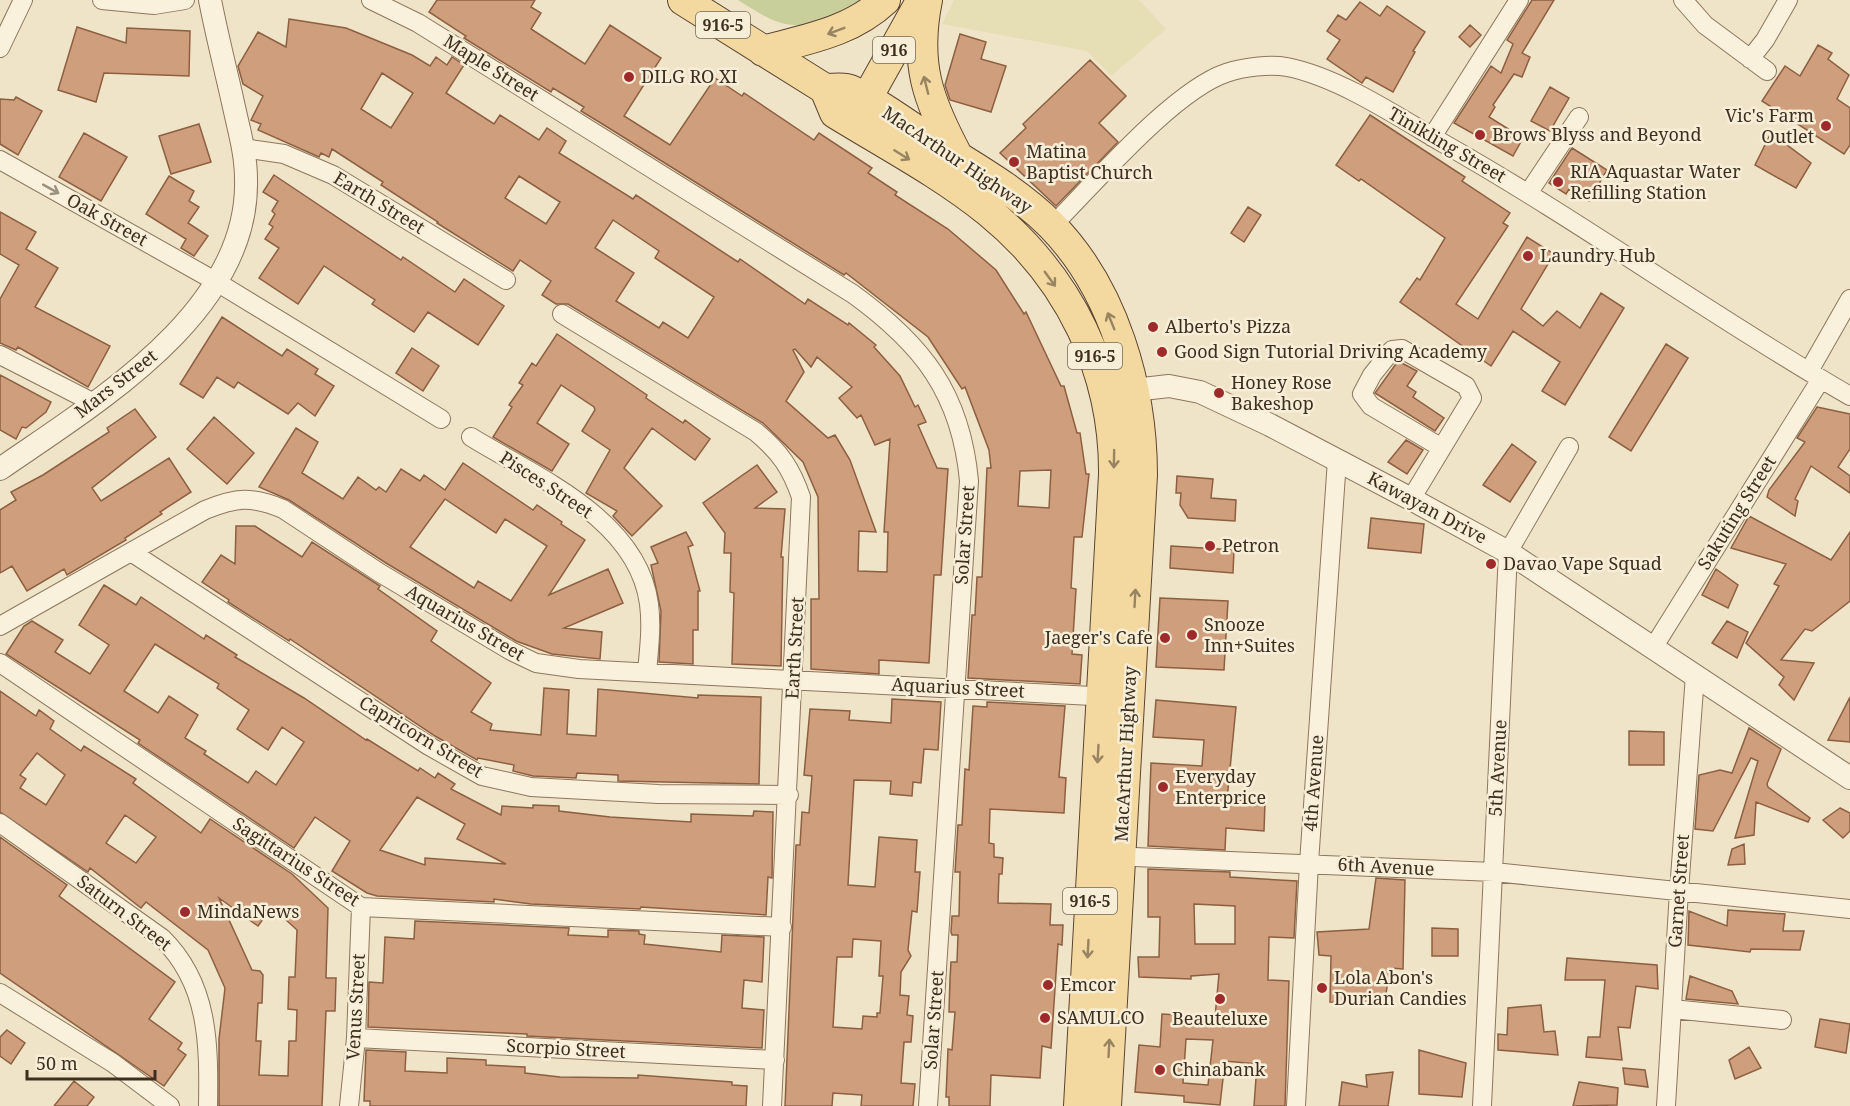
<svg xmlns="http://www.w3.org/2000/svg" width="1850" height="1106" font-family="'Noto Serif',serif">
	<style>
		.farmland { fill: #e6deb5 }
		.green { fill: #c9cf9b }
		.building { fill: #cf9f7d; stroke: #8d5f41; stroke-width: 1.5; fill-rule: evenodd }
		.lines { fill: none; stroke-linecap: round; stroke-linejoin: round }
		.minor-casing { stroke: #8d765c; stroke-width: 20 }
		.tertiary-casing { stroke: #8d765c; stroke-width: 24 }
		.primary-casing { stroke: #5b4430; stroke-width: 32 }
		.minor { stroke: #faf1dc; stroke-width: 18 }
		.tertiary { stroke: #faf1dc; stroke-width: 22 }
		.primary { stroke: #f3d9a0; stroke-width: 30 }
		.oneway { stroke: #988460 }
		.oneway2 { stroke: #9c907e }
		.poi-dot { fill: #9e2a2b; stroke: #f7eed8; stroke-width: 2 }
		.labels { text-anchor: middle; stroke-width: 5; stroke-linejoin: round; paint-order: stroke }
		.shield { fill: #f7eed8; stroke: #756857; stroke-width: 1.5 }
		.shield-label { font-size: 16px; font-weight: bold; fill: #3d2e20 }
		.street-label { font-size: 18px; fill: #3d2e20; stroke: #f7eed8 }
		.poi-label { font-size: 18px; fill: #3d2e20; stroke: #f7eed8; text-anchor: start }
	</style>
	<rect width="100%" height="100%" fill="#f0e4c8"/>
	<!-- farmland -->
	<path class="farmland" d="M954 0H1139L1166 29 1111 76 1087 51 942 24Z"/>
	<!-- green -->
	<path class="green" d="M738 0H862C855 6 845 10 837 14 795 35 775 24 738 0Z"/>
	<!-- building -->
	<path class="building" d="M437 0H535L531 7 541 13 531 29 585 64 610 25 661 58 624 116 670 145 715 78 742 96 744 93 814 140 819 133 872 168 868 173 897 192 895 195 948 229 996 270 1024 314 1026 312 1061 386H1064L1077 433H1080L1086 474H1089L1082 537H1074L1071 588 1076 589 1072 654 1082 655 1080 684 968 678 972 615H975L977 577H982L987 468H991L989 450 965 387 962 389 928 337 846 273 844 275 604 125 581 111 584 107 553 88 551 92 464 38 466 36 429 12ZM1051 470 1049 508 1018 506 1020 471Z
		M1532 0H1554L1522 53 1530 57 1522 77 1514 74 1493 105 1495 107 1489 117 1523 138 1513 156 1454 123 1491 66 1501 73 1513 44 1507 40Z
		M1360 2 1380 16 1387 6 1425 32 1413 51 1415 52 1393 92 1366 77 1362 83 1327 59 1340 40 1327 31 1338 15 1346 20Z
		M289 19 346 28 412 55 430 66 436 57 447 65 452 57 464 65 446 93 494 124 500 115 539 140 547 128 566 141 559 153 633 199 636 195 738 262 740 259 805 304 808 299 848 325 849 323 876 345 874 347 900 376 915 407 918 405 926 422 918 425 937 468 948 469 941 575H934L929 663 879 660V674L811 669V599H819L818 497 803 462 763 423 568 304H556L542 295 551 281 520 260 513 271 437 223 438 222 381 185 383 182 332 149 329 157 321 153 319 157 258 130 261 124 251 120 263 96 243 84 238 66 258 32 286 47ZM382 73 413 93 391 128 361 109ZM519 176 560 202 546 224 505 198ZM613 220 659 251 655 258 714 297 688 338 663 322 659 328 616 301 634 273 595 248ZM795 349 811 367 817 357 852 387 839 398 857 418 861 415 875 445 890 439 884 532H888L887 572 858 571 859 531 876 532 850 460 835 435 828 438 786 401 804 372 793 350Z
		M1470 25 1481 35 1470 47 1459 37Z
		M77 27 126 43 127 28 190 31 189 76 104 73 96 102 58 90Z
		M960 34 986 42 981 59 1006 66 991 112 950 100 945 85Z
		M1818 45 1832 53 1828 59 1849 75 1837 99 1850 108V145L1844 154 1762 101 1785 66 1800 76Z
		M1090 60 1126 96 1099 123 1118 142 1056 206 1000 153 1026 128 1023 124Z
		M1550 87 1569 98 1550 131 1531 121Z
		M16 97 42 111 18 155 0 144V99L14 100Z
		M1370 115 1465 177 1462 181 1510 213 1503 223 1508 226 1456 304 1478 319 1527 237 1554 254 1521 309 1543 326 1557 311 1580 328 1601 293 1624 308 1565 405 1542 391 1560 362 1513 331 1491 366 1400 302 1417 278 1420 280 1445 238 1361 179 1359 181 1336 165Z
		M199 124 211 162 171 174 159 136Z
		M84 133 127 157 101 201 59 177Z
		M1771 133 1811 163 1796 188 1755 165Z
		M1572 148 1607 170 1589 201 1569 189 1566 194 1549 183Z
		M274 175 401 260 403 257 455 292 464 279 504 306 478 345 428 312 414 332 372 304 375 300 324 266 298 304 259 278 279 248 265 239 273 227 269 224 275 214 272 211 278 201 263 192Z
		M169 176 194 191 189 201 199 207 188 223 208 236 194 256 181 248 186 239 146 214Z
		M1248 207 1261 215 1244 242 1231 233Z
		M0 212 36 232 26 249 58 268 35 307 110 346 88 387 18 347 16 350 0 343V299L19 265 0 254Z
		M222 317 282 356 287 349 318 369 315 374 334 386 315 416 298 403 288 414 238 382 234 388 217 377 203 398 180 384Z
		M557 334 647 395 646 398 683 423 685 420 710 439 695 460 652 428 624 468 662 506 632 536 613 516 617 511 586 493 610 450 582 431 595 410 594 407 561 385 537 423 569 444 552 471 493 437 512 407 509 405 523 385 519 383 532 363 536 366Z
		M1666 344 1688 358 1631 451 1609 437Z
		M412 348 439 366 423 391 396 373Z
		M1398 361 1417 371 1407 386 1416 392 1413 397 1444 418 1435 431 1375 393Z
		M0 375 51 402 46 412 26 428 22 427 16 439 0 430Z
		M1817 407 1850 414V449L1838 467 1850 476V493L1811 466 1795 499 1798 501 1795 516 1767 497 1769 490 1805 442 1797 438Z
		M135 409 156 437 92 488 101 501 169 458 191 492 160 512 162 514 125 538 126 540 67 575 64 569 27 591 12 566 0 573V510L16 500 11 492 43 475 109 432 107 428Z
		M214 417 254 453 227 484 187 449Z
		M296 428 318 442 302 473 343 499 358 477 376 490 379 487 386 492 401 469 420 481 424 475 445 490 463 463 533 510 537 505 562 522 561 524 585 540 549 595 608 569 623 603 564 628 602 632 600 659 552 654 516 641 386 563 289 500 259 487ZM445 499 496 533 505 519 547 546 511 601 478 581 474 588 410 547Z
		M1406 440 1423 450 1407 474 1388 462Z
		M1512 444 1536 462 1510 502 1483 485Z
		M757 465 777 492 755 508 785 509 781 557H783L781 666 732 664 734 593 730 592 731 553H724L725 533 703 503Z
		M1177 476 1213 479 1211 498 1236 500 1235 521 1188 518 1180 505 1181 493H1176Z
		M1749 516 1831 560 1850 532V601L1812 631 1805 629 1781 660 1814 663 1794 700 1779 685 1784 677 1746 643 1779 586 1774 584 1786 564 1731 548Z
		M1371 518 1424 524 1421 553 1368 548Z
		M236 526H255L302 557 312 542 380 586 378 589 437 631 431 641 491 683 471 712 492 724 490 730 541 735 544 688 569 690 567 734 596 736 598 689 698 698V695L761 697 759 784 618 781V775L577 773 576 778 533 776 513 771 514 765 478 758 477 760 435 736 290 639 289 641 228 602 229 600 202 582 221 555 235 564Z
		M686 532 693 545 688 547 700 591H698V630H693V664L659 662 661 611 651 565 658 563 651 547Z
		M1171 546 1234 550 1233 573 1170 568Z
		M1716 569 1738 585 1728 608 1702 595Z
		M104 585 136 605 141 597 204 639 206 635 237 655 235 657 304 698 366 740 367 739 418 771 420 768 435 778 438 773 455 784 451 789 501 815 502 806 533 808V805L559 806V811L610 817 691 822V814L753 816 754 811 773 812 772 878 768 877 766 915 641 907 640 909 531 904 494 899V902L377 896 367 893 332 871 350 841 315 817 294 848 138 743 140 740 6 654 24 626 32 621 63 640 55 652 90 674 109 645 79 625ZM155 644 219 684 217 688 249 710 237 729 268 750 282 727 304 742 276 785 256 771 248 783 204 754 206 751 185 738 198 715 169 696 158 713 124 691ZM417 797 465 824 457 839 506 864 425 858V865L380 850Z
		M1160 598 1228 601 1224 670 1156 667Z
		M1727 621 1748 632 1737 658 1712 643Z
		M0 691 36 716 39 710 54 721 50 729 81 751 84 746 136 779 133 783 201 833 210 819 292 874 328 908 326 978H336L335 1011H326L322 1106H219V1039L225 988 208 950 146 902 141 908 90 868 88 872 0 812ZM37 753 65 775 46 805 20 788 26 779 20 775ZM125 815 156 837 136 863 106 843ZM219 898 258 926 272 907 297 930 295 977H289L288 1009 297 1010 296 1041H289L288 1076 259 1075 261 1041H256L258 1003H262L263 975 260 971 252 970Z
		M1850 697V742L1828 740Z
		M892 699 941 702 938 750 924 749 921 783 913 782 912 796 890 794 891 781 854 780 848 885 875 887 879 837 917 840 915 872H920L917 912 912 911 908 950 911 956 901 972 900 995 909 996 907 1015 913 1016 911 1042H904L901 1083 915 1084 913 1106H861L862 1095 833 1093 832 1106H785L796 845H800L802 812 809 813 812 776 804 775 810 709 850 711 849 720 891 723ZM853 939 881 941 879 976H883L880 1013H877V1017L863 1016 862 1029 833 1027 837 957H852Z
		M1156 700 1236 707 1227 800 1265 802 1264 831 1226 828 1225 850 1148 846 1151 763 1202 766 1204 740 1153 737Z
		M987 702 1065 706 1059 777 1066 778 1064 813 990 809 989 843 994 844V857L1003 858 1002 874H999L998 903 1051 904 1050 925H1063L1062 945 1058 944 1051 1048 1042 1046 1040 1078 991 1075 990 1106H949V1097H946L948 1049 952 1050 955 1012H949L950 979 951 962H957L958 935H952L951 932 952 916H959L960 872H955L958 825H962L965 769 969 770 973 706 987 707Z
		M1749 728 1781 749 1767 784 1768 787 1810 818 1808 822 1756 802 1754 835 1735 838 1758 761 1751 758 1713 831 1695 829 1699 775 1720 770 1732 773Z
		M1629 731 1664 732V765H1629Z
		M1840 808 1850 813V831L1843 838 1823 820Z
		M0 837 67 885 59 896 175 982 149 1019 182 1043 178 1049 186 1055 164 1086 0 973Z
		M1744 844 1745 864 1728 865 1732 849Z
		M1148 869 1230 872V877L1297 881 1294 938 1269 937 1268 980 1289 981 1285 1106H1254L1257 1064 1225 1061 1220 1105 1184 1102V1096L1135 1092 1139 1045 1160 1047 1162 1014 1215 1017 1219 974 1191 976V979L1139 977 1138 957H1159L1160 917H1148ZM1194 904 1235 906V944H1195ZM1186 1039 1213 1040 1208 1085 1183 1083Z
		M1376 878 1405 880 1403 969 1390 968 1384 1006 1330 1002 1331 956 1319 955 1317 932 1369 929Z
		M1728 910 1785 914 1783 931H1804L1800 950 1751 949 1750 952 1688 945 1689 911 1727 926Z
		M415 921 569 928 568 935 608 937V930L639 931V934L645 935 644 944 721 952 722 935 764 937 762 982 744 980 742 1008 764 1010 762 1048 527 1036V1034L368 1027 369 982 383 983 385 937 414 939Z
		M1432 928 1458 929V956H1432Z
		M1567 958 1657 965 1658 989 1636 986 1630 1028 1618 1027 1622 1060 1586 1057 1588 1037H1600L1605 980H1565Z
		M1690 976 1732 991 1738 1004 1686 999Z
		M1541 1005 1544 1032 1555 1031 1558 1055 1498 1050V1034L1507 1035 1508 1008Z
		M1820 1019 1850 1024 1846 1053 1815 1047Z
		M7 1030 25 1043 11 1064 0 1056V1037Z
		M1749 1047 1761 1068 1735 1079 1729 1060Z
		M366 1050 406 1052 405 1071 447 1073V1058L486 1060V1065L525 1067V1073L560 1077 638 1078V1075L732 1082V1085L747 1086 746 1106H370V1101H364Z
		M1419 1050 1466 1063 1462 1097 1419 1094Z
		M1623 1068 1645 1070 1648 1087 1625 1084Z
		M1393 1072 1388 1106H1339L1342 1082 1367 1087 1366 1075Z
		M74 1081 94 1097 87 1106H54Z
		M1579 1082 1618 1088 1617 1105 1573 1106Z"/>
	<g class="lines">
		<!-- minor casing -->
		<g class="minor-casing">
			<path id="minor" d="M102 0 154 5 185 0
				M371 0 418 23 853 294C922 344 961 393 969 481L928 1106
				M1683 0 1705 25 1767 71
				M0 48 23 0
				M1750 59 1765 40 1788 0
				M1432 137 1519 0
				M243 148 284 154 333 175 506 280
				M0 160 215 281 441 419
				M1529 192 1579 117
				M1052 226C1094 184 1173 91 1226 73 1243 67 1270 64 1287 67 1338 77 1397 116 1441 142 1581 221 1711 316 1850 396
				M562 314 756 432C780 452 791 468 801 497L772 1106
				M0 355 94 403
				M1809 371 1850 299
				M471 437C536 477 638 519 649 604 652 627 649 649 647 672
				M1411 499 1472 398 1466 386 1402 349 1392 350 1372 375 1362 394 1371 406 1442 448
				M131 552 429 746 482 776 531 787 658 794 789 795
				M0 626 205 510C237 497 251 496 283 509L380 573 511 651 536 663 579 669 1111 697
				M1653 648 1821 379
				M0 663 361 907 782 927
				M0 823 162 938C209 984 209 1044 208 1106
				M1110 856 1494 872 1850 909
				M0 993 113 1063 170 1106
				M1672 1009 1782 1020
				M356 1038 775 1060
				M349 1106 356 1038 361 907
				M1296 1106 1309 863 1337 460
				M1482 1106 1508 552 1569 447
				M1666 1106 1679 891 1695 675"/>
		</g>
		<!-- tertiary casing -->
		<g class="tertiary-casing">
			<path id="tertiary" d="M1134 390 1169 386 1200 392 1270 425 1411 499 1508 552 1850 778
				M0 469C95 403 250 312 246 179 246 154 239 130 234 107 226 71 217 36 210 0"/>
		</g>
		<!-- primary casing -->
		<g class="primary-casing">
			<path id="primary" d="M683 0 825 89C832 89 840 88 847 89 860 91 914 129 929 139 970 165 1016 190 1051 225 1114 289 1142 388 1142 475L1106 1106
				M927 0C914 64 928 101 958 157
				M763 51C807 39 851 32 885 0
				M825 89 835 113C887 145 942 174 989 212 1070 278 1115 372 1114 475L1079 1106
				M857 116 920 3"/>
		</g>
		<!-- minor -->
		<use href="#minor" class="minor"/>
		<!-- tertiary -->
		<use href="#tertiary" class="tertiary"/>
		<!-- primary -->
		<use href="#primary" class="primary"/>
	</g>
	<!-- one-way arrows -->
	<defs><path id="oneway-shaft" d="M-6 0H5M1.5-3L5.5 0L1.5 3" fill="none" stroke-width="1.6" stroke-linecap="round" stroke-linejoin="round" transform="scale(1.5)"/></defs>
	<g class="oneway">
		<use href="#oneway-shaft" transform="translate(836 31) rotate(159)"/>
		<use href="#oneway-shaft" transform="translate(926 85) rotate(-104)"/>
		<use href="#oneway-shaft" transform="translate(902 155) rotate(32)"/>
		<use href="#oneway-shaft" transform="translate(1050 279) rotate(54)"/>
		<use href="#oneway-shaft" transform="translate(1111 321) rotate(-112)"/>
		<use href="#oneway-shaft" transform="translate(1114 459) rotate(91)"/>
		<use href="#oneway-shaft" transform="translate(1135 598) rotate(-87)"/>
		<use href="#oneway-shaft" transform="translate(1098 754) rotate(93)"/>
		<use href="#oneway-shaft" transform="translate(1088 949) rotate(93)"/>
		<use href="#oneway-shaft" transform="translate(1109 1048) rotate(-87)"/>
	</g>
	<use class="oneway2" href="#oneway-shaft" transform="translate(51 189) rotate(29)"/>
	<!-- markers -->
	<g class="poi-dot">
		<circle cx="629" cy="77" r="6"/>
		<circle cx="1826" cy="126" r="6"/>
		<circle cx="1480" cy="135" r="6"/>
		<circle cx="1014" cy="162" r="6"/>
		<circle cx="1558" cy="182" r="6"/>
		<circle cx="1528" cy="256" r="6"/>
		<circle cx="1153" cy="327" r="6"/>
		<circle cx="1162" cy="352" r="6"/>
		<circle cx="1219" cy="393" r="6"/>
		<circle cx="1210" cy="546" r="6"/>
		<circle cx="1491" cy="564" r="6"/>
		<circle cx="1192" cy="635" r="6"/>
		<circle cx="1165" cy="638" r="6"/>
		<circle cx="1163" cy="787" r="6"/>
		<circle cx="185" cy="912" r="6"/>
		<circle cx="1048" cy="985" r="6"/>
		<circle cx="1322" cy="988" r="6"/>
		<circle cx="1220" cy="999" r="6"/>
		<circle cx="1045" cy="1018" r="6"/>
		<circle cx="1160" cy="1070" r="6"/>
	</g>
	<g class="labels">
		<!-- shield labels -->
		<g class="shield">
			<rect x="696" y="12" width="54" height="26" rx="4.5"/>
			<rect x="873" y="37" width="42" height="26" rx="4.5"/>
			<rect x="1068" y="343" width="54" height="26" rx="4.5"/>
			<rect x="1063" y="888" width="54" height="26" rx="4.5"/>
		</g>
		<g class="shield-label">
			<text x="723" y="31">916-5</text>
			<text x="894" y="56">916</text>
			<text x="1095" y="362">916-5</text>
			<text x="1090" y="907">916-5</text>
		</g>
		<!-- street labels -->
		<g class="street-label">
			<text transform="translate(491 68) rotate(32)" y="6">Maple Street</text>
			<text transform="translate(1447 145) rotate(30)" y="6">Tinikling Street</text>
			<text transform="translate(957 160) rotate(34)" y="6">MacArthur Highway</text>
			<text transform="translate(379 203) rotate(31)" y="6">Earth Street</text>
			<text transform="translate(107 220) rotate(29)" y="6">Oak Street</text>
			<text transform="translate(116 384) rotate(-38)" y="6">Mars Street</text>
			<text transform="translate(546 485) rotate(33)" y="6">Pisces Street</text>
			<text transform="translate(1427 508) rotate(28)" y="6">Kawayan Drive</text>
			<text transform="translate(1737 513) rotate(-58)" y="6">Sakuting Street</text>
			<text transform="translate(965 535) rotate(-86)" y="6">Solar Street</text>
			<text transform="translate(465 623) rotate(30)" y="6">Aquarius Street</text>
			<text transform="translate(795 648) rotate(-87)" y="6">Earth Street</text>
			<text transform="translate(958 688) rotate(3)" y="6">Aquarius Street</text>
			<text transform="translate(421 737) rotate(31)" y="6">Capricorn Street</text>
			<text transform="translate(1126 754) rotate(-87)" y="6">MacArthur Highway</text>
			<text transform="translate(1498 768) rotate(-87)" y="6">5th Avenue</text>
			<text transform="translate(1314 783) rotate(-86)" y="6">4th Avenue</text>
			<text transform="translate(296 862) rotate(33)" y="6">Sagittarius Street</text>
			<text transform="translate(1386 867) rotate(3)" y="6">6th Avenue</text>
			<text transform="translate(1679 891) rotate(-86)" y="6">Garnet Street</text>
			<text transform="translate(124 913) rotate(37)" y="6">Saturn Street</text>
			<text transform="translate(356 1007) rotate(-87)" y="6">Venus Street</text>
			<text transform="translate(934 1020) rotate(-86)" y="6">Solar Street</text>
			<text transform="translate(566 1049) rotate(3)" y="6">Scorpio Street</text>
		</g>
		<!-- poi labels -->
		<g class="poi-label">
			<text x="641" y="83">DILG RO XI</text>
			<text x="1814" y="122" text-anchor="end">Vic's Farm<tspan x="1814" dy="21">Outlet</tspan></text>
			<text x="1492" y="141">Brows Blyss and Beyond</text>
			<text x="1026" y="158">Matina<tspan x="1026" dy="21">Baptist Church</tspan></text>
			<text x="1570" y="178">RIA Aquastar Water<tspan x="1570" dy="21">Refilling Station</tspan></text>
			<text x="1540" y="262">Laundry Hub</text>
			<text x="1165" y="333">Alberto's Pizza</text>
			<text x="1174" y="358">Good Sign Tutorial Driving Academy</text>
			<text x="1231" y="389">Honey Rose<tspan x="1231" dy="21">Bakeshop</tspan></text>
			<text x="1222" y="552">Petron</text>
			<text x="1503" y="570">Davao Vape Squad</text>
			<text x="1204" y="631">Snooze<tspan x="1204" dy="21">Inn+Suites</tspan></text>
			<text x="1153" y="644" text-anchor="end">Jaeger's Cafe</text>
			<text x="1175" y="783">Everyday<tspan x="1175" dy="21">Enterprice</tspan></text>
			<text x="197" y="918">MindaNews</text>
			<text x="1334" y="984">Lola Abon's<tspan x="1334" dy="21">Durian Candies</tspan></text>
			<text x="1060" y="991">Emcor</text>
			<text x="1057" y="1024">SAMULCO</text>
			<text x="1220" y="1025" text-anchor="middle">Beauteluxe</text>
			<text x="1172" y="1076">Chinabank</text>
		</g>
	</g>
	<!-- scale -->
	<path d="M27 1070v9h128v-9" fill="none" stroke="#3d2e20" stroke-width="3"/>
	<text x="36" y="1070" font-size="18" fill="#3d2e20" stroke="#f7eed8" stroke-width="4.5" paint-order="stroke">50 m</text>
</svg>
